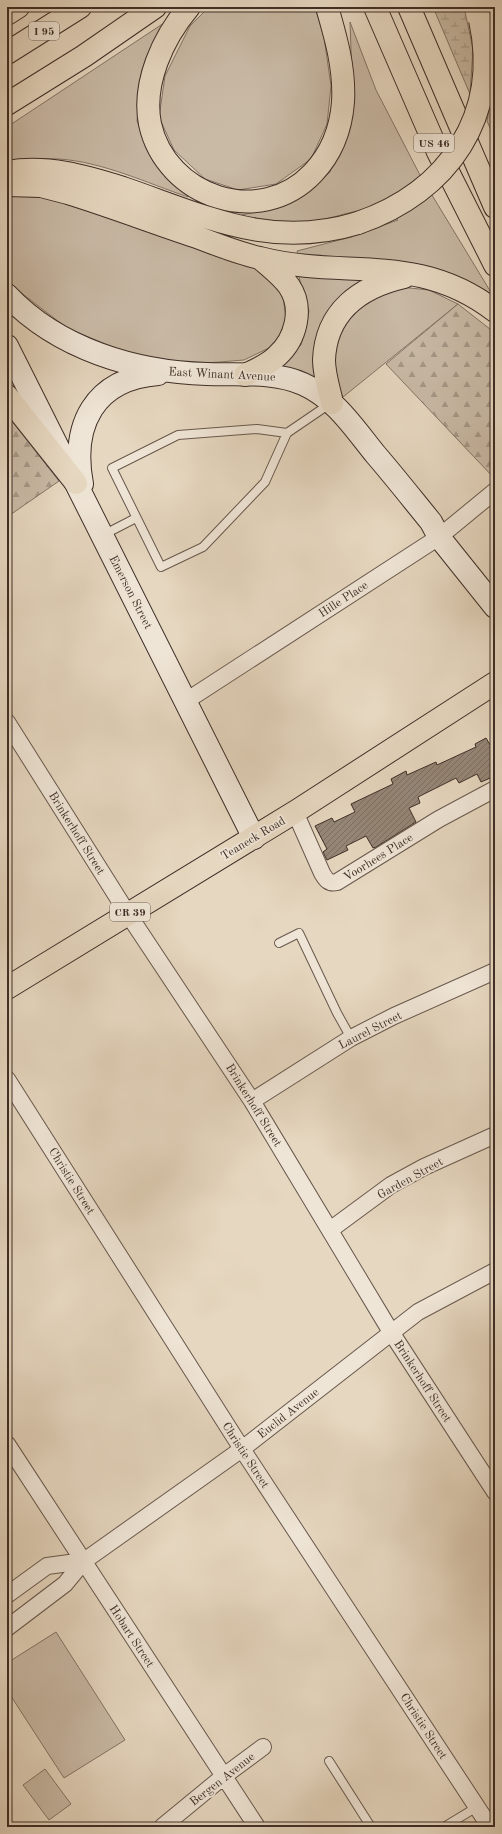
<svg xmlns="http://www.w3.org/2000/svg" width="502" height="1834" font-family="'Old Standard TT',serif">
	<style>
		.green { fill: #c9baa6; stroke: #847466 }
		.forest { fill: url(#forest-firs); stroke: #847466 }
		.wetland { fill: url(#wetland-marsh); stroke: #847466 }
		.building { fill: url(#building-hatch); stroke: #3e2e27 }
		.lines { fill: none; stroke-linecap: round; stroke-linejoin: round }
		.service-casing { stroke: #68584d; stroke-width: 10 }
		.minor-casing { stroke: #68584d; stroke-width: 18 }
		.secondary-casing { stroke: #3e2e27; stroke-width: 24 }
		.primary-casing { stroke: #3e2e27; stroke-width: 24 }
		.motorway-casing { stroke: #3e2e27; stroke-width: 24 }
		.service { stroke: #efe5d6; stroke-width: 8 }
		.minor { stroke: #efe5d6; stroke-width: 16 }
		.secondary { stroke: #efe5d6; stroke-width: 22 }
		.primary { stroke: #e6d7c0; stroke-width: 22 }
		.motorway { stroke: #e6d7c0; stroke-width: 22 }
		.motorway-bridge-casing { stroke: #3e2e27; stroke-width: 24; stroke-linecap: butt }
		.motorway-bridge { stroke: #e6d7c0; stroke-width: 22 }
		.labels { text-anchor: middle; stroke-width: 3.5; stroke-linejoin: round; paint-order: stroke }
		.shield { fill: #efe5d6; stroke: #73655c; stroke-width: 1 }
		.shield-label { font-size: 11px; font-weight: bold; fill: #3e2e27 }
		.street-label { font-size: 12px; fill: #3e2e27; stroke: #efe5d6 }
	</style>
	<defs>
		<pattern id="forest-firs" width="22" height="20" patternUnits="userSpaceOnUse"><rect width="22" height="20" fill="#c9baa6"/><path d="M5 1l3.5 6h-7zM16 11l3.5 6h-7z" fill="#a59887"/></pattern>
		<pattern id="wetland-marsh" width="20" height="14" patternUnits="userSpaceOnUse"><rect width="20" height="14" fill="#c9baa6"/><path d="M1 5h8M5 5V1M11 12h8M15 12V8" fill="none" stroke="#a59887"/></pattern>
		<pattern id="building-hatch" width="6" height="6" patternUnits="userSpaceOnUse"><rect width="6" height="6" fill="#958677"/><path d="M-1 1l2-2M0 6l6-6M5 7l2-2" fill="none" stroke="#7b6e62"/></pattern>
	</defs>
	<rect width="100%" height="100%" fill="#e6d7c0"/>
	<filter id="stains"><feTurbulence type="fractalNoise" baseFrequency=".005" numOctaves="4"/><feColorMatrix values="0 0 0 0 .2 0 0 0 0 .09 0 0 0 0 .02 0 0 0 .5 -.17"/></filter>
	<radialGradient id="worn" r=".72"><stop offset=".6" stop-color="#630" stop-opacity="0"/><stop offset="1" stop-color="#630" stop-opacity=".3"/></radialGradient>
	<!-- green -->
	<path class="green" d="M209 7H315L324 37 331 86 327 124 311 159 276 184 238 190 205 179 174 150 159 117 165 76 190 26Z
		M167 21 142 71 137 121 150 156 188 194V197C147 183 103 162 59 159 42 158 24 160 7 162V127Z
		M350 22 376 90 421 177 495 299 298 255 297 251 351 237 398 220 380 205 298 226 237 216 284 206 330 172 353 107Z
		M7 192 41 193 252 265 282 290 286 318 277 344 244 360 195 364 132 355 67 328 7 282Z
		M298 274H376L341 299 317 378 278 366 301 345 309 311Z
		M391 286 429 290 458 304 343 397 332 371 339 331 359 305Z
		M56 1632 125 1740 64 1778 7 1690V1663Z
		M45 1769 71 1804 49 1820 23 1785Z"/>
	<!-- forest -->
	<path class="forest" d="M458 304 495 333 494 478 386 364Z
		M7 415 59 481 7 517Z"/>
	<!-- wetland -->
	<path class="wetland" d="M433 7H464L473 49 470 94Z
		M485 7H495V61L493 28Z
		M495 76V139L487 121Z"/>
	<!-- building -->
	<path class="building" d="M486 738 495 753V776L481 782 477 774 459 783 456 778 418 797 420 803 409 808 416 822 376 847 373 848 366 836 346 846 348 850 327 860 323 852 327 849 315 826 332 818 334 822 355 812 351 804 393 784 391 779 406 771 407 775 436 762 437 765 476 747 475 744Z"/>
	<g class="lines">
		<!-- service casing -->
		<g class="service-casing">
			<path id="service" d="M287 433 257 429 178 435 112 468 161 567 203 547 265 482 287 433 331 403
				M103 535 136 518
				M279 943 299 933 337 1013 351 1038
				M329 1761 371 1827
				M444 1827 477 1807"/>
		</g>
		<!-- minor casing -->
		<g class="minor-casing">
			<path id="minor" d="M186 701 439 537 495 491
				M7 722 128 914 252 1101 391 1332 495 1492
				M295 812 322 873C326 880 329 884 337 882L439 819 495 789
				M7 1079 242 1449 490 1827
				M252 1101 351 1038 394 1016 495 971
				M330 1230 391 1185 424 1167 495 1135
				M7 1444 257 1827
				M7 1595 47 1566 84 1561
				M7 1628 65 1584 84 1561 242 1449 418 1312 495 1271
				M162 1827 224 1776 263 1747"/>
		</g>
		<!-- secondary casing -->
		<g class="secondary-casing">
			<path id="secondary" d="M7 295C58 349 135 372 207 374 238 375 274 371 303 384 335 398 354 428 376 455 395 477 413 500 431 522L439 537 495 607
				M7 346 254 838
				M82 484C71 425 94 379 158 374"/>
		</g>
		<!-- primary casing -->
		<g class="primary-casing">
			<path id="primary" d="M7 988 295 812 495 683"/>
		</g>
		<!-- motorway casing -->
		<g class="motorway-casing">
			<path id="motorway" d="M189 7C163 38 142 83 150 124 166 197 260 229 313 173 332 153 341 129 343 102 345 69 336 38 327 7
				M375 7 438 152 495 265
				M409 7 495 207
				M7 14 18 7
				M7 53 80 7
				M7 104 84 56 155 7
				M7 172C47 165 85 176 123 188 205 216 270 250 358 223
				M7 185 41 186 68 193C110 206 152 222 194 236 216 244 237 253 260 258 345 280 417 251 495 311
				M245 375C256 370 268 365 277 356 296 339 304 308 289 286 281 275 270 267 260 258
				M7 396 76 483
				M332 403C329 389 324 374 324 360 326 311 360 287 404 277"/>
		</g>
		<!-- service -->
		<use href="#service" class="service"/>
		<!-- minor -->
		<use href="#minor" class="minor"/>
		<!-- secondary -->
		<use href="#secondary" class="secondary"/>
		<!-- primary -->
		<use href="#primary" class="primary"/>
		<!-- motorway -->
		<use href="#motorway" class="motorway"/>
		<!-- motorway-bridge casing -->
		<g class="motorway-bridge-casing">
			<path id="motorway-bridge" d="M358 223C448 192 501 116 480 20"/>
		</g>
		<!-- motorway-bridge -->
		<use href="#motorway-bridge" class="motorway-bridge"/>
	</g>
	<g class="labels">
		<!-- shield labels -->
		<g class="shield">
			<rect x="29" y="22" width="30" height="18" rx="3"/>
			<rect x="414" y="134" width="40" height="18" rx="3"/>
			<rect x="110" y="903" width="40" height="18" rx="3"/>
		</g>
		<g class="shield-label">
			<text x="44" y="35">I 95</text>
			<text x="434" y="147">US 46</text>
			<text x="130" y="916">CR 39</text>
		</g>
		<!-- street labels -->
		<g class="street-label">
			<text transform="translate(222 374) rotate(3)" y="4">East Winant Avenue</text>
			<text transform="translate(131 592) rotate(63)" y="4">Emerson Street</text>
			<text transform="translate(343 599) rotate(-33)" y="4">Hille Place</text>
			<text transform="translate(77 833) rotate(58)" y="4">Brinkerhoff Street</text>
			<text transform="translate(253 838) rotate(-31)" y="4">Teaneck Road</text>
			<text transform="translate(378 857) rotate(-32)" y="4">Voorhees Place</text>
			<text transform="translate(370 1030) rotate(-27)" y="4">Laurel Street</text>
			<text transform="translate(254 1105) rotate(58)" y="4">Brinkerhoff Street</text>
			<text transform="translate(410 1178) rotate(-29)" y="4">Garden Street</text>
			<text transform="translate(72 1181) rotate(58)" y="4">Christie Street</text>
			<text transform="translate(423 1381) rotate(57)" y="4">Brinkerhoff Street</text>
			<text transform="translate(288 1413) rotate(-38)" y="4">Euclid Avenue</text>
			<text transform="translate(246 1455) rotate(57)" y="4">Christie Street</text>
			<text transform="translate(132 1636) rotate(57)" y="4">Hobart Street</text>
			<text transform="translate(424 1726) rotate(57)" y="4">Christie Street</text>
			<text transform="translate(222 1779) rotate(-38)" y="4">Bergen Avenue</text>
		</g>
	</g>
	<!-- margin -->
	<rect width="502" height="1834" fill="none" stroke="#e6d7c0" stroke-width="24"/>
	<rect x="8" y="8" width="486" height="1818" fill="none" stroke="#3e2e27" stroke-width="2"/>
	<rect x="12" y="12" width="478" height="1810" fill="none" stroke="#3e2e27"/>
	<rect width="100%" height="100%" filter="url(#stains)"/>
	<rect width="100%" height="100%" fill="url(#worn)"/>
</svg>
